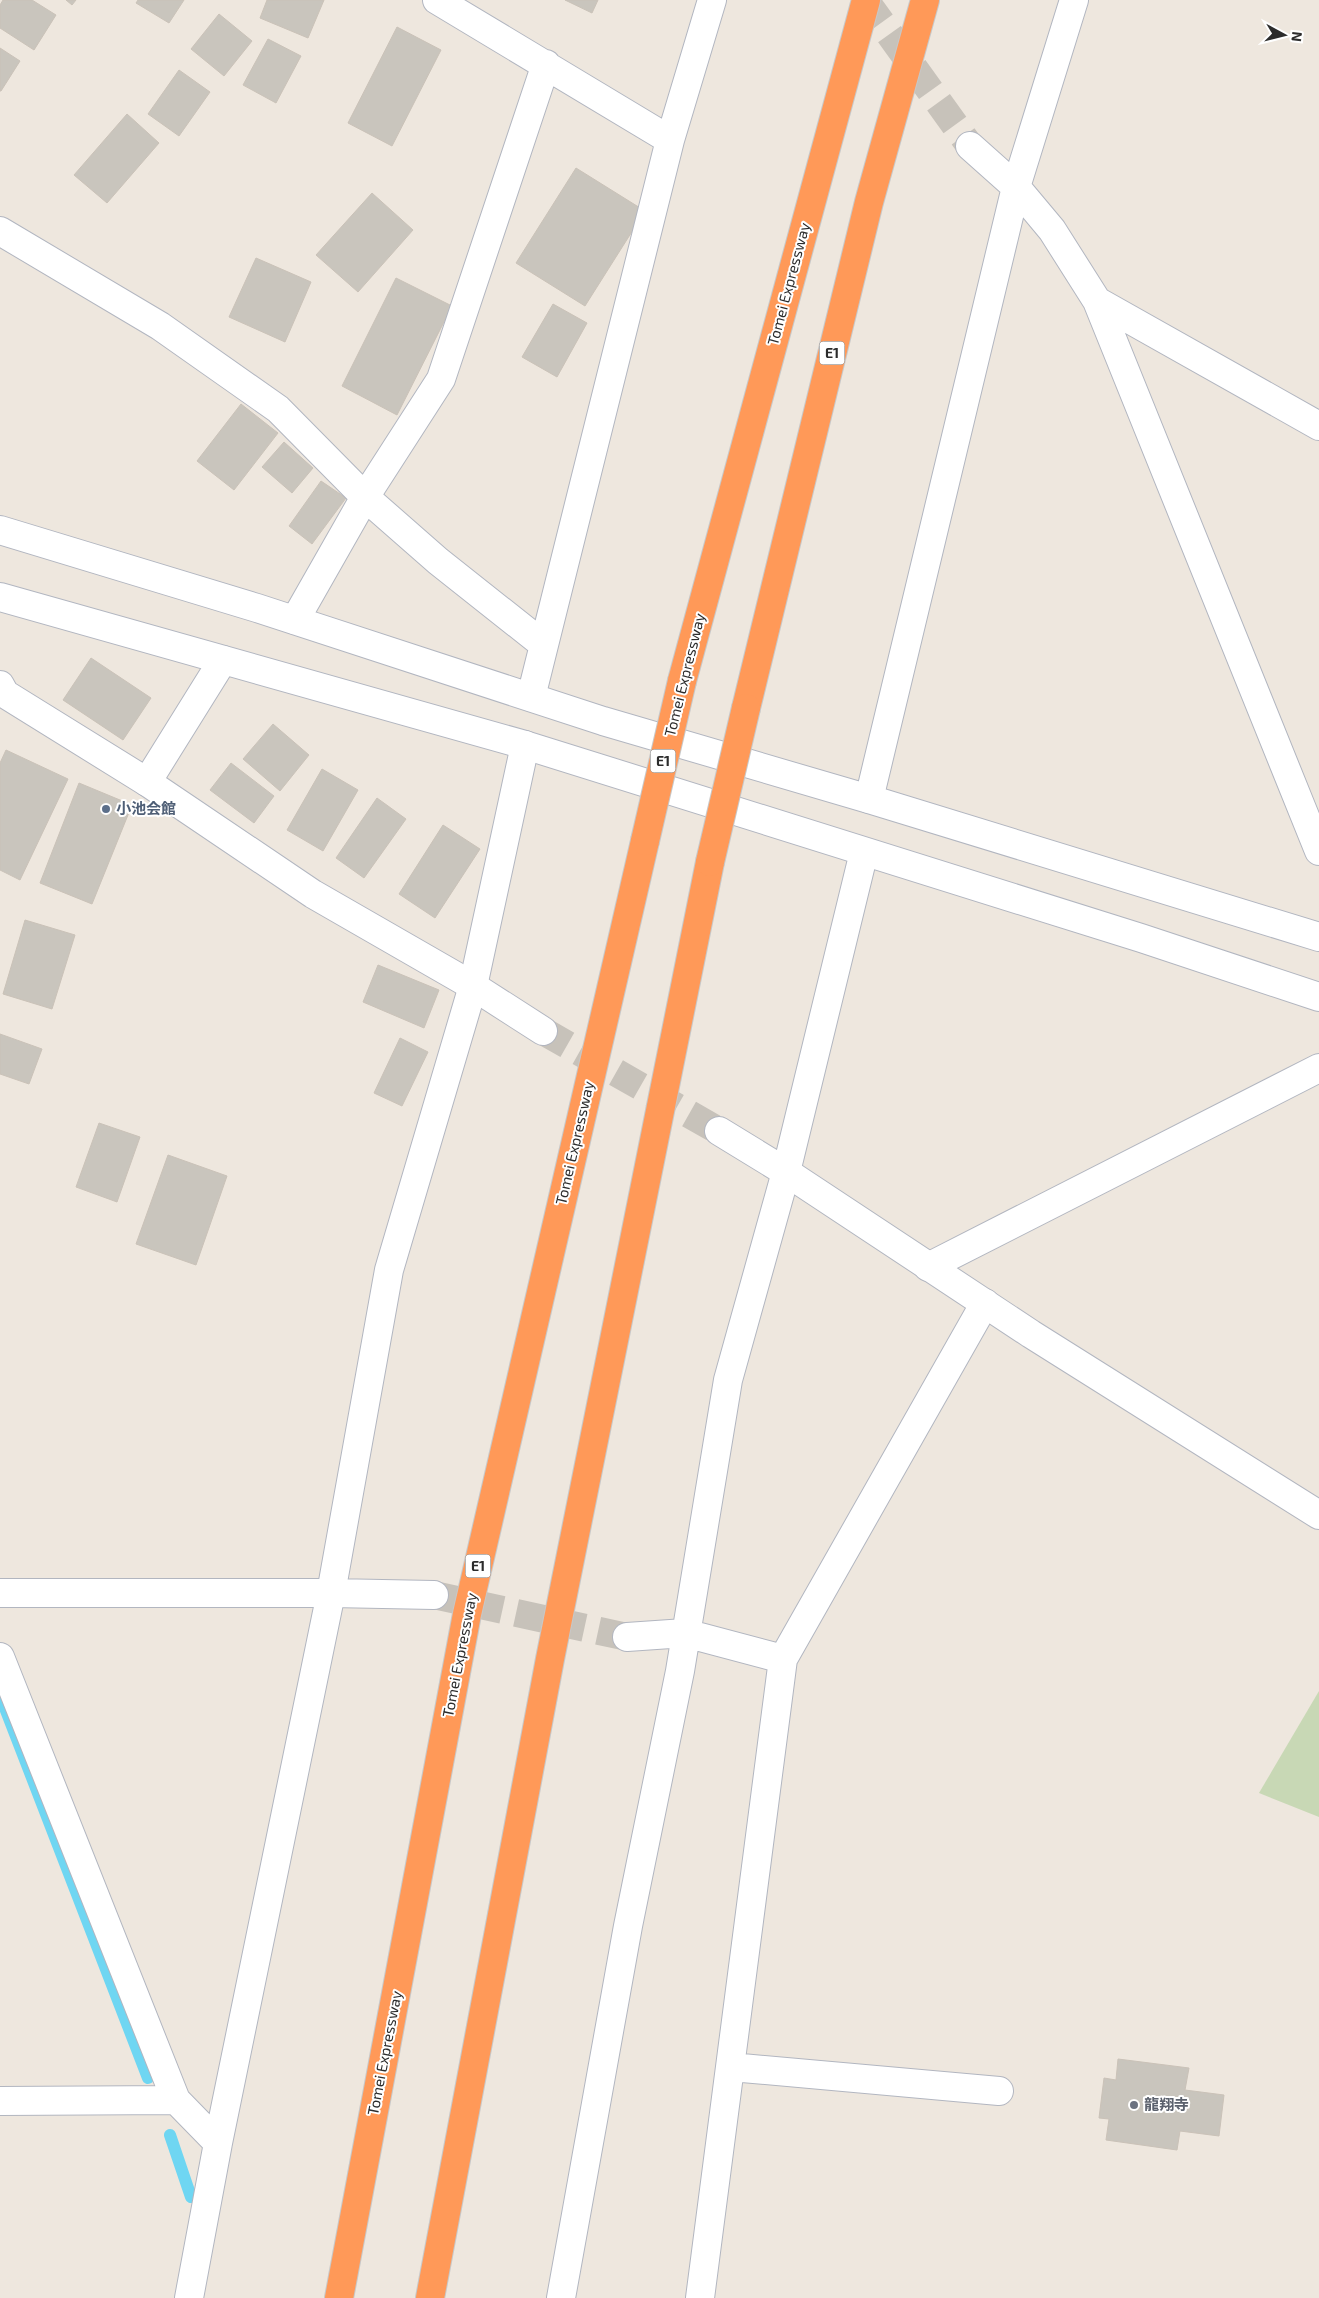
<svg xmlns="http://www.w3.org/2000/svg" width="1319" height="2298" font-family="'Exo 2','Noto Sans JP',sans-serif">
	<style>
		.cemetery { fill: #c8d8b5 }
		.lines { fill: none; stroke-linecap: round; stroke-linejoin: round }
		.stream { stroke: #6fd6f2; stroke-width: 12 }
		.building { fill: #c9c5bd; stroke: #cac2b8 }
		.street-tunnel { stroke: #c7c2ba; stroke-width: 28; stroke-dasharray: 28 14; stroke-linecap: butt }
		.secondary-tunnel { stroke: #c7c2ba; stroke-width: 28; stroke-dasharray: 28 14; stroke-linecap: butt }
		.street-casing { stroke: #b2b6c0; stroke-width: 30 }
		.secondary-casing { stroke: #b2b6c0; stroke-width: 30 }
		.highway-casing { stroke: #c8c8c8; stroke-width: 30 }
		.street { stroke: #fff; stroke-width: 28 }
		.secondary { stroke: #fff; stroke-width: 28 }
		.highway { stroke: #ff9958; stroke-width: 28 }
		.highway-bridge-casing { stroke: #c8c8c8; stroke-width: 30; stroke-linecap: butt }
		.highway-bridge { stroke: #ff9958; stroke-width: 28 }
		.service-dot { fill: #5c6f8a; stroke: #fff; stroke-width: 2 }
		.worship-dot { fill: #6b7280; stroke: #fff; stroke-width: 2 }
		.labels { text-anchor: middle; stroke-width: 4; stroke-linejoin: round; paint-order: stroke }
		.shield { fill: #fff; stroke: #6b6b6b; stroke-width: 1 }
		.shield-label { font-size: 14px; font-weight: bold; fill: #2c2c2c }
		.street-label { font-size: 15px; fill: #2c2c2c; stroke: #fff }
		.service-label { font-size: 15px; font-weight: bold; fill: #4e5e75; stroke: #fff; text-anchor: start }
		.worship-label { font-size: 15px; font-weight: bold; fill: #5b616d; stroke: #fff; text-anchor: start }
	</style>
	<rect width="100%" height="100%" fill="#eee7de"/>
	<!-- cemetery -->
	<path class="cemetery" d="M1319 1691V1817L1259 1793Z"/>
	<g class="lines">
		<!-- stream -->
		<path class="stream" d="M0 1695 148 2078
			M170 2135 191 2197"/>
	</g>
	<!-- building -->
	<path class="building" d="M3 0H32L56 15 34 50 0 28V5Z
		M66 0H76L72 5Z
		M138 0H184L169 23 136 3Z
		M267 0H324L308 38 260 18Z
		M565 0H598L592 13Z
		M219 14 252 41 224 76 191 49Z
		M397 27 441 50 392 146 348 123Z
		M268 39 301 56 276 103 243 85Z
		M0 48 20 61 1 91H0Z
		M179 70 210 92 179 136 148 114Z
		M127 114 159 143 107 203 74 175Z
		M576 168 645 211 585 306 516 263Z
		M372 193 413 230 358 292 316 255Z
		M256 258 311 282 285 342 229 317Z
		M396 278 452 306 397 415 342 386Z
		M553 304 587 323 557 377 522 357Z
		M241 404 278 433 234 490 197 461Z
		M284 442 313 468 292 493 262 467Z
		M321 481 346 498 312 544 289 526Z
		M91 658 151 698 123 740 63 700Z
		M273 724 309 755 280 791 243 759Z
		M6 750 68 779 20 880 0 870V763Z
		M231 763 274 796 254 823 210 790Z
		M322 769 358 790 323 851 287 830Z
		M79 783 132 805 92 904 40 883Z
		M377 798 406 819 364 878 336 858Z
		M443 825 480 849 435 918 399 894Z
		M25 920 75 935 52 1009 3 994Z
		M378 965 439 990 424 1028 363 1002Z
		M0 1034 42 1049 29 1084 0 1074Z
		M400 1038 428 1052 402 1106 374 1093Z
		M99 1123 140 1137 117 1202 76 1187Z
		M168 1155 227 1176 196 1265 136 1244Z
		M1118 2059 1189 2068 1185 2090 1224 2095 1219 2136 1180 2131 1177 2150 1106 2140 1109 2119 1099 2118 1104 2078 1116 2080Z"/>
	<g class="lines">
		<!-- street-tunnel -->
		<path class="street-tunnel" d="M865 0 970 146
			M434 1595 627 1637"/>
		<!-- secondary-tunnel -->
		<path class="secondary-tunnel" d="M543 1031 719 1131"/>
		<!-- street casing -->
		<g class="street-casing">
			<path id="street" d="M437 0 670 140
				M970 146 1016 187 1052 230 1097 301 1319 851
				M0 231 160 326 278 409 365 497 438 561 544 645
				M1097 301 1319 426
				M295 620 365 497 441 379 546 64
				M531 697 670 140 712 0
				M147 782 223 660
				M869 799 1016 187 1074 0
				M928 1267 1319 1068
				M0 1593H331L434 1595
				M627 1637 685 1633 783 1659
				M0 1657 176 2100
				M731 2067 999 2091
				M0 2101 176 2100 218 2143
				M189 2298 218 2143 331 1593 389 1270 473 986 525 745
				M561 2298 628 1926 680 1671 728 1380 786 1172 864 852
				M700 2298 783 1659 985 1303"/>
		</g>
		<!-- secondary casing -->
		<g class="secondary-casing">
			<path id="secondary" d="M0 530 257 608 603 721 869 799 1319 937
				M0 597 525 745 1141 938 1319 997
				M0 685 5 694 147 782 313 894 473 986 543 1031
				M719 1131 786 1172 1031 1334 1319 1515"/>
		</g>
		<!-- highway casing -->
		<g class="highway-casing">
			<path id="highway" d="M682 681 866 0
				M746 708 869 202 925 0
				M339 2298 467 1614 645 841
				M430 2298 550 1659 710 862"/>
		</g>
		<!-- street -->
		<use href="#street" class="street"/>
		<!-- secondary -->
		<use href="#secondary" class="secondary"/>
		<!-- highway -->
		<use href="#highway" class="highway"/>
		<!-- highway-bridge casing -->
		<g class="highway-bridge-casing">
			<path id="highway-bridge" d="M645 841 682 681
				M710 862 746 708"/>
		</g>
		<!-- highway-bridge -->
		<use href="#highway-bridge" class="highway-bridge"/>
	</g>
	<!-- markers -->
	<circle class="service-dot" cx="106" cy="809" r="5"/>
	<circle class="worship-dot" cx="1134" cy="2105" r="5"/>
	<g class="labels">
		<!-- shield labels -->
		<g class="shield">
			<rect x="819.5" y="341.5" width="25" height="23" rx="4"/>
			<rect x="650.5" y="749.5" width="25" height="23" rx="4"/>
			<rect x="465.5" y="1554.5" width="25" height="23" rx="4"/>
		</g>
		<g class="shield-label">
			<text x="832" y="358">E1</text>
			<text x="663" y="766">E1</text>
			<text x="478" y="1571">E1</text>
		</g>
		<!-- street labels -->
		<g class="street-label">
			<text transform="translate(789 284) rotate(-75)" y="5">Tomei Expressway</text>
			<text transform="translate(685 675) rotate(-76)" y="5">Tomei Expressway</text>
			<text transform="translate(575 1143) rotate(-77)" y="5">Tomei Expressway</text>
			<text transform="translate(460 1655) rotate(-79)" y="5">Tomei Expressway</text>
			<text transform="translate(385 2053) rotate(-79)" y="5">Tomei Expressway</text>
		</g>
		<!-- service labels -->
		<g class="service-label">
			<text x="116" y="814">小池会館</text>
		</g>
		<!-- worship labels -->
		<g class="worship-label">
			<text x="1144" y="2110">龍翔寺</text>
		</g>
	</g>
	<!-- north arrow -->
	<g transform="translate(1284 35) rotate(97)" stroke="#ffffff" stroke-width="4" paint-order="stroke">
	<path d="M0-4L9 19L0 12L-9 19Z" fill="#2c2c2c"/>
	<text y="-8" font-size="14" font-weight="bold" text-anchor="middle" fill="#2c2c2c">N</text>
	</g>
</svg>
